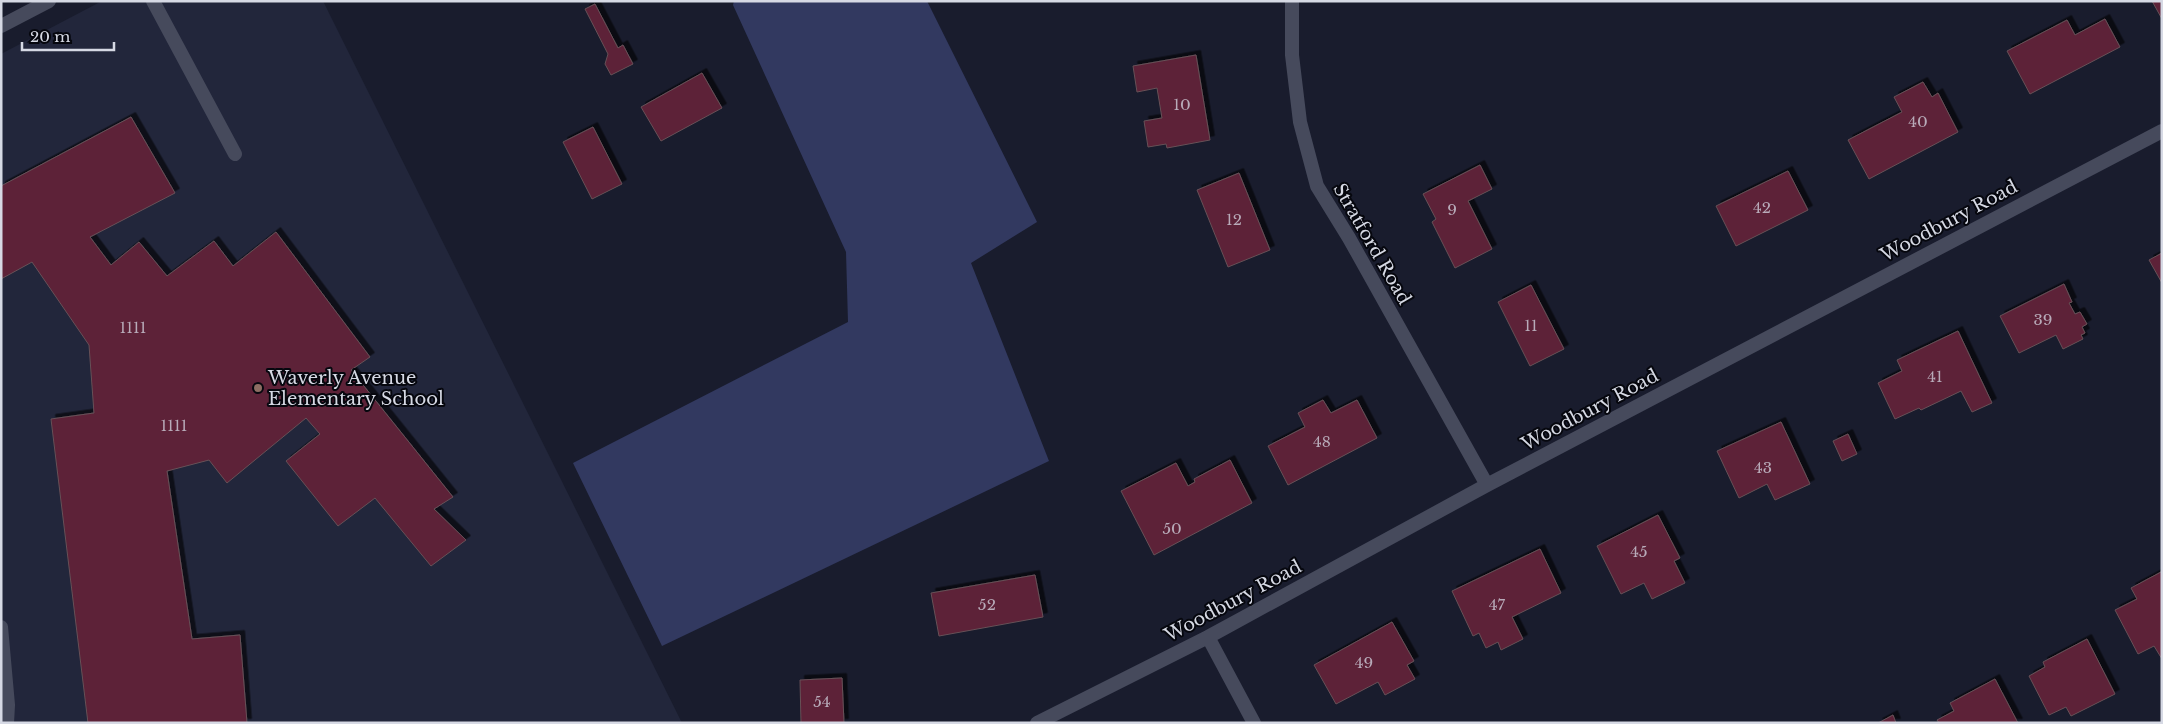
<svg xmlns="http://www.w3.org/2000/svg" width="2163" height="724" font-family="'Libre Baskerville',serif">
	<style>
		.built { fill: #22263b }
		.green { fill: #323960 }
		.building { fill: #5d2037; stroke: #675157; filter: url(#shadow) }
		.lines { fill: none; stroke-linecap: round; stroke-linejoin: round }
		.service { stroke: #464a5c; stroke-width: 14 }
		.minor { stroke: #464a5c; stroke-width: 14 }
		.tertiary { stroke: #464a5c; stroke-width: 14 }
		.education-dot { fill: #8d6e63; stroke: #06070e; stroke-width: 2 }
		.labels { text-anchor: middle; stroke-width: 4; stroke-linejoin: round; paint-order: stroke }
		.number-label { font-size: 15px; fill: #b8abb9 }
		.street-label { font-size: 18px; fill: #d6d9e4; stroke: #06070e }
		.poi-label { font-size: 18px; fill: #d6d9e4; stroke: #06070e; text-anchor: start }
	</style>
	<defs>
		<filter id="shadow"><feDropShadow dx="4.5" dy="-4.5" stdDeviation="0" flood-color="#0009"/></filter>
	</defs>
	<rect width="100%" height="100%" fill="#191c2d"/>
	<!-- built -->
	<path class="built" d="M102 1H323L682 723H1V54Z"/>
	<!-- green -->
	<path class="green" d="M734 1H927L1037 222 971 263 1049 461 662 646 573 463 848 322 846 252 733 5Z"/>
	<!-- building -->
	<path class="building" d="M2152 1H2162V19Z
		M595 4 618 48 623 45 633 64 611 75 605 64 608 54 585 9Z
		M2105 19 2120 47 2030 94 2007 51 2067 20 2075 35Z
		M1196 55 1210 140 1167 148 1166 144 1148 147 1144 121 1162 118 1157 88 1137 92 1133 66Z
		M702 73 722 108 661 141 641 107Z
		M1923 82 1932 97 1938 93 1958 132 1869 179 1848 140 1902 112 1894 97Z
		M131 117 175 193 90 237 111 265 139 242 167 276 214 241 233 266 276 232 370 357 351 370 453 497 434 509 466 540 431 566 375 498 338 526 286 461 320 434 306 418 227 483 209 460 167 471 192 639 240 635 247 723H88L51 419 94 413 89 345 32 262 1 279V186Z
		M593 127 622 184 592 199 563 142Z
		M1480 165 1492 189 1468 201 1492 249 1455 268 1432 222 1436 219 1423 194Z
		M1788 171 1808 210 1736 246 1716 206Z
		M1239 173 1270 250 1228 267 1197 190Z
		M2162 253V283L2149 260Z
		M2064 284 2072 302 2069 303 2075 314 2080 312 2087 324 2082 327 2085 333 2081 335 2083 339 2063 349 2056 335 2019 353 2000 316Z
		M1531 285 1564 349 1530 366 1498 302Z
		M1958 331 1992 403 1972 412 1961 391 1921 410 1919 408 1895 419 1878 383 1902 371 1897 360Z
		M1323 400 1331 413 1357 400 1377 438 1288 485 1268 446 1305 427 1298 413Z
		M1781 422 1810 484 1775 500 1767 484 1739 498 1717 451Z
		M1848 434 1857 454 1842 461 1833 441Z
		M1230 460 1252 503 1154 555 1121 491 1176 463 1188 486 1195 482 1194 479Z
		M1658 515 1680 558 1674 561 1685 583 1652 599 1644 583 1621 594 1597 546Z
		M1540 549 1561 593 1512 617 1523 639 1501 650 1498 642 1486 648 1479 633 1473 636 1452 591Z
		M2161 572 2162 574V659L2154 646 2138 654 2115 610 2137 599 2131 588Z
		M1035 575 1043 617 939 636 931 593Z
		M1392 622 1414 661 1407 665 1415 679 1385 695 1378 682 1336 704 1314 665Z
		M2087 639 2115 694 2071 716 2066 707 2049 715 2029 676 2045 667 2043 662Z
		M842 678 844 723H801L800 680Z
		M1995 679 2018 723H1939L1937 720 1954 711 1950 703Z
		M1893 715 1896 723H1878Z"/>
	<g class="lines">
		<!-- service -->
		<path class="service" d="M153 1 235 154
			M1 627 8 705 7 723"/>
		<!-- minor -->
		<path class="minor" d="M1292 1V55L1300 122 1317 186 1349 238 1487 485
			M1208 637 1254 723
			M1037 723 1208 637 1487 485 2162 131"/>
		<!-- tertiary -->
		<path class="tertiary" d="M1 26 49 1"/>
	</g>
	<!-- markers -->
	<circle class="education-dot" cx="258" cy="388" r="5"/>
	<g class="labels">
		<!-- number labels -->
		<g class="number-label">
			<text x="1182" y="110">10</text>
			<text x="1918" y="127">40</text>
			<text x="1762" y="213">42</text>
			<text x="1452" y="215">9</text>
			<text x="1234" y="225">12</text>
			<text x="2043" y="325">39</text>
			<text x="1531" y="331">11</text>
			<text x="133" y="333">1111</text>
			<text x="1935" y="382">41</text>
			<text x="174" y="431">1111</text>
			<text x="1322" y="447">48</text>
			<text x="1763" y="473">43</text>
			<text x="1172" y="534">50</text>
			<text x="1639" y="557">45</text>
			<text x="987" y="610">52</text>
			<text x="1497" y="610">47</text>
			<text x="1364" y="668">49</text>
			<text x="822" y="707">54</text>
		</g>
		<!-- street labels -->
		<g class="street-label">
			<text transform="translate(1949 221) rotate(-28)" y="6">Woodbury Road</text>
			<text transform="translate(1372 244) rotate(60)" y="6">Stratford Road</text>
			<text transform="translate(1590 410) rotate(-28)" y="6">Woodbury Road</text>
			<text transform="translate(1233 601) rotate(-28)" y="6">Woodbury Road</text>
		</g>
		<!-- poi labels -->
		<g class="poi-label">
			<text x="268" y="384">Waverly Avenue<tspan x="268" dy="21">Elementary School</tspan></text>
		</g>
	</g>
	<!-- border -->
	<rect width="2163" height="724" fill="none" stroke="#d6d9e4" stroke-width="5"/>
	<!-- scale -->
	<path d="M22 42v8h92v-8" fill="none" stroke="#d6d9e4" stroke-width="2.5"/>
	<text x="30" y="42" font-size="15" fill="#d6d9e4" stroke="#06070e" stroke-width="4" paint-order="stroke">20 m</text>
</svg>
